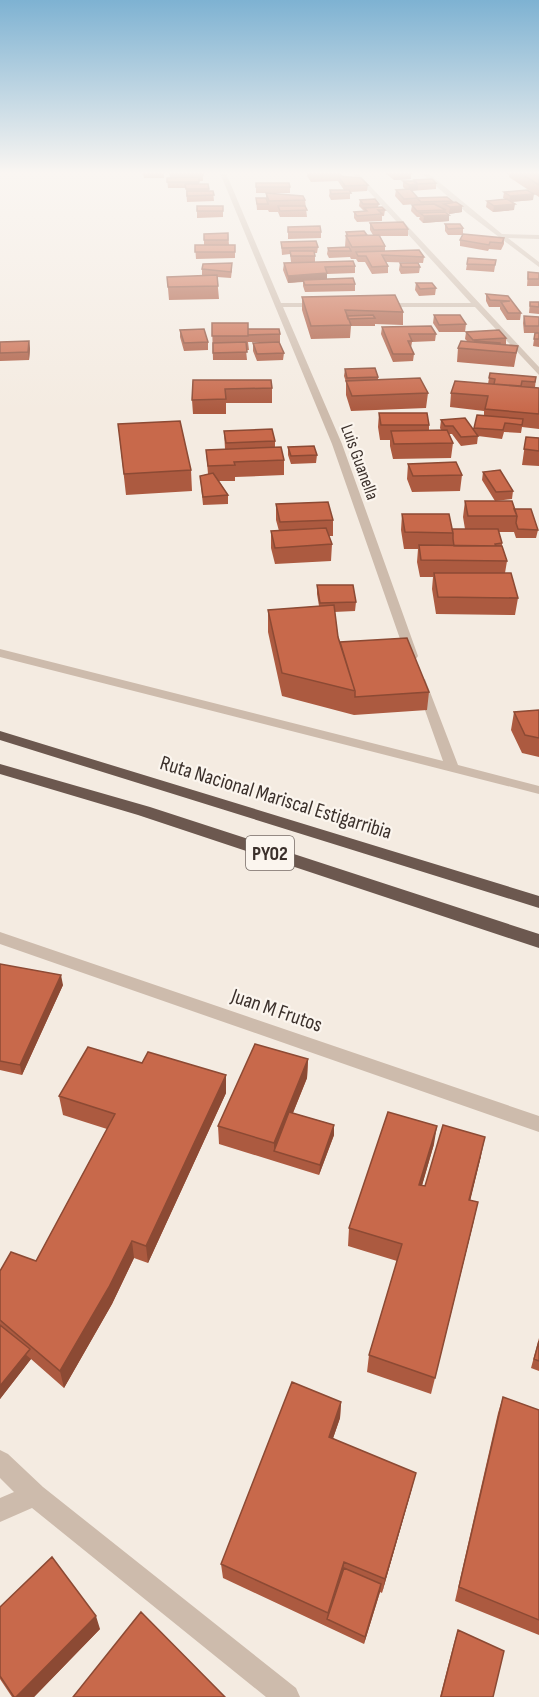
<svg xmlns="http://www.w3.org/2000/svg" width="539" height="1697" font-family="'Sofia Sans Condensed',sans-serif">
	<style>
		.lines { fill: none; stroke-linecap: round; stroke-linejoin: round }
		.minor { fill: #cdbbac; fill-rule: evenodd }
		.trunk { fill: #6c584f; fill-rule: evenodd }
		.wall { fill: #ac5a40 }
		.shaded-wall { fill: #8c4a34 }
		.building { fill: #c8694b; stroke: #8c4a34; stroke-width: 1.5 }
		.labels { text-anchor: middle; stroke-width: 4.5; stroke-linejoin: round; paint-order: stroke }
		.far-street-label { font-size: 18px; fill: #3b302b; stroke: #fbf5ee }
		.shield { fill: #fbf5ee; stroke: #756b66; stroke-width: 1.5 }
		.shield-label { font-size: 20px; font-weight: bold; fill: #3b302b }
		.street-label { font-size: 21px; fill: #3b302b; stroke: #fbf5ee }
	</style>
	<rect width="100%" height="100%" fill="#f4ebe1"/>
	<g class="lines">
		<!-- minor -->
		<path class="minor" d="M220 173H226L281 303H322L326 305 322 307H283L342 444 418 656 416 659H408L406 656 332 444Z
			M352 173H358L539 367V375L475 307H379L382 303H471Z
			M421 173H428L502 234 539 235V239L508 238 539 262V267L467 213Z
			M0 649 443 761 415 682 417 679H425L458 765 539 786V794L0 657Z
			M0 932 539 1116V1132L0 944Z
			M0 1450 8 1454 43 1487 296 1688 300 1697H266L32 1508 0 1522V1498L14 1492 0 1478Z"/>
		<!-- trunk -->
		<path class="trunk" d="M0 731 539 896V908L0 740Z
			M0 764 150 807 539 934V948L138 815 0 774Z"/>
	</g>
	<!-- wall -->
	<path class="wall" d="M143 173H164V178H144Z
		M170 173H203V181H199V184H208L209 191H213L214 201 187 202 186 188H168L167 178H170Z
		M307 173H339L341 177 368 185 367 191 350 192V199L331 200 329 196 330 190H344L338 181 311 182 307 176Z
		M385 173H411V179L394 180Z
		M505 173H539V197L509 177V175Z
		M414 180 436 183V189L411 191 418 198 452 201V203L462 206V212L449 214 446 212 449 215V221L423 223 419 219 420 217H417L411 211 412 205 417 204 403 205 395 196 396 190H406L403 187V181H414Z
		M256 183 290 187V193H267L305 200 307 217H280L278 212H269L268 210H257L256 198H266V193H256Z
		M504 192 533 200 511 202 514 210 493 212 486 207 487 201 505 199 503 198Z
		M360 200 379 204 378 207 385 210 384 216H382V221L357 222 354 218V212L364 211 359 206Z
		M197 206H223V217L197 218Z
		M370 223 408 229V236H380L385 246V251L424 257 423 263 386 262 388 266V273L372 274 365 262H358L356 259H351L350 257 329 258 327 254 328 248 345 247 346 232 367 235H373L370 230Z
		M445 224 463 228V235H448L445 231Z
		M288 227 321 232V238L288 239Z
		M228 233 229 245H235V258L196 259 195 245H204V234Z
		M504 238V244L501 250 489 249 488 251 460 246V240Z
		M281 242 318 247 317 253H315V262H291L290 254 282 255Z
		M496 260 494 272 466 270 467 264Z
		M284 263 355 266V273L327 274V279L355 284V291L305 292 303 286V282L288 283 283 270Z
		M400 263 420 267 419 273 401 274 399 270Z
		M202 269 232 270 231 278 217 277 219 299 169 300 167 277 202 276Z
		M528 272 539 273V286H527Z
		M416 283 436 288 435 295 419 296 415 290Z
		M486 294 508 296 521 313 520 320H507L500 309V307H489L486 301Z
		M302 297 403 312V325L375 324V326H351L350 338 311 339 302 310Z
		M530 302H539V314L529 313Z
		M434 315 466 324 465 332H439L433 323Z
		M524 316 539 317V347L533 346 535 333H524L523 323Z
		M212 323 280 334V342H248L249 350H246L247 360H213Z
		M382 327 436 334 435 341 412 342 411 348 414 354 413 361 393 362 381 334Z
		M180 330 208 342V350L184 351 180 337Z
		M466 332 506 338V345L518 346 514 367 457 362 458 348 467 341 465 339Z
		M29 341 30 349 29 360 0 361V342Z
		M253 343 284 353 283 360 257 361 253 351Z
		M345 369 378 377V380L428 393 426 408 351 411 346 395V382L344 376Z
		M536 377 535 388H539V429L522 427 521 433 504 432 502 439 478 436 477 444 461 446 452 434H449L453 443 451 458 393 459 390 446V440H380L378 427 379 413 429 425V430H441L440 428 441 420 474 430V428L484 415V411L450 407 451 393 488 384 489 378Z
		M193 380 272 388V403H226V414H193L192 400Z
		M118 424 191 470 192 491 126 495Z
		M224 431 275 441V447L284 460V475L235 477V481H219L228 495V504L203 505 200 476 208 474 206 450 225 449Z
		M526 437 539 438V466L522 465Z
		M288 447 317 455 316 463 291 464 288 455Z
		M408 464 462 475 460 491 412 492 407 479Z
		M483 472 513 491 512 499 495 501 482 480Z
		M465 501 514 509 538 530 536 538H516L514 532H499L502 543V546L507 561 505 573 518 598 515 615 436 614 432 589 433 577H420L417 562 418 549H404L401 530 402 514 452 529H465L463 517Z
		M276 504 333 520V536H329L332 544 331 561 275 564 271 548V531H279L276 520Z
		M317 585 356 602 355 611 334 612 338 637 340 642 429 692 427 710 354 715 282 696 268 632V610L319 606 317 594Z
		M539 710V757L522 753 511 730 514 712Z
		M0 964 63 985 22 1075 0 1070Z
		M308 1059 307 1078 293 1113 334 1125V1135L319 1175 219 1144 218 1126Z
		M142 1063 226 1075V1093L148 1263 134 1258 112 1304 64 1388 31 1359 0 1399V1271L36 1261 107 1129 63 1115 59 1096Z
		M434 1144 422 1185 425 1186 481 1156 470 1200 474 1220 431 1394 367 1372 369 1355 397 1261 348 1246 349 1228Z
		M539 1338V1371L531 1368Z
		M503 1397 539 1410V1635L455 1601 498 1413Z
		M341 1402 340 1418 333 1438 412 1488 382 1593 380 1592 364 1644 223 1578 221 1564Z
		M0 1607 100 1629 34 1697H12L0 1679Z
		M458 1630 493 1697H440L454 1643Z"/>
	<!-- shaded-wall -->
	<path class="shaded-wall" d="M411 174V179L394 180V175Z
		M418 184V190L408 191 409 185Z
		M534 194 533 200 509 202 510 196Z
		M515 204 514 210 493 212 494 206Z
		M462 206V212L449 214 450 207Z
		M449 215V221L423 223 424 216Z
		M327 273V279L288 283V276Z
		M29 341 30 349 29 360 28 352Z
		M61 975 63 985 22 1075 20 1065Z
		M308 1059 307 1078 277 1152 274 1151V1143Z
		M226 1075V1093L148 1263 146 1246Z
		M334 1125V1135L319 1175 320 1165Z
		M437 1126 434 1144 417 1203 419 1185Z
		M485 1137 481 1156 466 1218 469 1200Z
		M478 1202 474 1220 431 1394 435 1378Z
		M132 1241 134 1258 112 1304 64 1388 60 1371Z
		M25 1354 31 1359 0 1399V1386Z
		M341 1402 340 1418 328 1453 329 1437Z
		M416 1473 412 1488 382 1593 385 1579Z
		M344 1562 343 1576 327 1619 328 1613Z
		M381 1584 380 1592 364 1644 365 1637Z
		M96 1616 100 1629 34 1697H16Z"/>
	<!-- building -->
	<path class="building" d="M170 173H203V175H170Z
		M309 173H339L341 175 311 176Z
		M392 173H411V174L394 175Z
		M520 173H539V185Z
		M338 176 361 178 368 185 345 186Z
		M199 177V182H167V178Z
		M432 179 436 183 418 184 414 180Z
		M403 181H413L418 184 409 185Z
		M256 183H289L290 187H256Z
		M185 184H208L209 189H186Z
		M410 189 418 198 404 199 396 190Z
		M330 190H349L351 193 331 194Z
		M527 190 534 194 510 196 504 192Z
		M187 191H213L214 195 187 196Z
		M266 193 303 196 305 200 269 201Z
		M447 197 452 201 421 202 417 198Z
		M256 198H266L268 204H257Z
		M375 199 379 204H363L360 200Z
		M507 199 515 204 494 206 487 201Z
		M456 202 462 206 450 207 444 204Z
		M434 204 446 210 417 211 412 205Z
		M197 206H223V211H197Z
		M278 206H305L307 210 280 211Z
		M382 207 385 210H378L382 214 357 216 354 212 367 211 364 208Z
		M445 212 449 215 424 216 420 213Z
		M403 222 408 229 374 230 370 223Z
		M445 224H460L463 228 448 229Z
		M320 226 321 232H288V227Z
		M364 231 367 235 348 236 346 232Z
		M228 233V240H204V234Z
		M463 234 504 238 502 243 490 242 489 245 460 240Z
		M379 235 385 246 352 247 346 236Z
		M316 241 318 247 282 248 281 242Z
		M195 245H235V252H195Z
		M349 247 351 251H329L328 248Z
		M419 250 424 257 382 255 388 266 372 267 366 256H358L356 252Z
		M290 251H314L315 256H291Z
		M468 258 496 260 495 265 467 264Z
		M353 261 355 266 325 267 327 273 288 276 284 263Z
		M232 263 231 272 202 269 203 264Z
		M400 263H418L420 267H402Z
		M528 272 539 273V279H528Z
		M217 275 218 286 168 287 167 277Z
		M353 278 355 284 305 285 303 280Z
		M416 283H432L436 288 420 289Z
		M486 294 508 296 521 313H508L501 302 510 301 490 300Z
		M395 295 403 312 345 310 351 325 311 326 302 297Z
		M530 302H539V307L530 306Z
		M373 315 375 318 348 319 347 316Z
		M434 315H460L466 324 439 325Z
		M524 316 539 317V326H525Z
		M212 323H248V336H212Z
		M431 326 436 334H409L412 341H408L414 354H393L382 327Z
		M204 329 208 342 184 343 180 330Z
		M248 329H279L280 334 248 335Z
		M499 330 506 338 473 340 466 332Z
		M535 333H539V339H534Z
		M29 341 28 352 0 353V342Z
		M461 341 518 346 516 353 458 348Z
		M474 341 500 343V344Z
		M246 342 247 352 213 353V343Z
		M279 342 284 353 257 354 253 343Z
		M375 368 378 377 347 378 345 369Z
		M490 373 536 377 535 382 522 381 521 386 494 384 495 379 489 378Z
		M420 378 428 393 352 396 346 381Z
		M193 380H271L272 388 225 389 226 399 192 400Z
		M455 381 539 388V414L485 409 488 396 451 393Z
		M379 413H427L429 425H381Z
		M477 415 523 419 522 425 505 423 503 430 474 428Z
		M465 418 478 436 461 437 453 426H445L441 420Z
		M180 421 191 470 124 474 118 424Z
		M272 429 275 441 226 443 224 431Z
		M447 430 453 443 394 444 391 431Z
		M526 437 539 438V451L524 449Z
		M314 446 317 455 291 456 288 447Z
		M281 447 284 460 234 462 235 465 208 466 206 450Z
		M456 462 462 475 413 476 408 464Z
		M500 470 513 491 496 492 483 472Z
		M213 473 228 495 203 497 200 476Z
		M465 501H512L517 516H468Z
		M328 502 333 520 280 522 276 504Z
		M514 509H531L538 530 518 529 516 523 517 516Z
		M402 514H449L453 533 405 532Z
		M326 528 332 544 275 548 271 531Z
		M452 529H498L502 543 495 544 496 546H454L453 539V533Z
		M419 545 502 546 507 561 421 560Z
		M434 573H511L518 598 438 597Z
		M317 585H353L356 602 320 603Z
		M334 605 338 637 355 691 282 673 268 610Z
		M407 638 429 692 355 697V691L340 642Z
		M539 710V738L525 735 514 712Z
		M0 964 61 975 20 1065 0 1061Z
		M255 1044 308 1059 274 1143 218 1126Z
		M88 1047 142 1063 148 1052 226 1075 146 1246 132 1241 109 1287 60 1371 0 1320V1271L11 1252 36 1261 115 1114 59 1096Z
		M289 1112 334 1125 320 1165 274 1151Z
		M388 1112 437 1126 419 1185 425 1186 443 1125 485 1137 469 1200 478 1202 435 1378 369 1355 402 1244 349 1228Z
		M0 1325 30 1349 0 1386Z
		M539 1341V1361L534 1359Z
		M292 1382 341 1402 329 1437 416 1473 385 1579 344 1562 328 1613 221 1564Z
		M503 1397 539 1410V1620L459 1587Z
		M52 1557 96 1616 16 1697H14L0 1676V1607Z
		M344 1568 381 1584 365 1637 327 1619Z
		M141 1612 225 1697H73Z
		M458 1630 504 1651 493 1697H441Z"/>
	<!-- sky -->
	<linearGradient id="sky" x2="0" y2="1"><stop stop-color="#7eb2d2"/><stop offset="0.42" stop-color="#faf6f2"/><stop offset="1" stop-color="#faf6f2" stop-opacity="0"/></linearGradient>
	<rect width="539" height="411" fill="url(#sky)"/>
	<g class="labels">
		<!-- far-street labels -->
		<g class="far-street-label">
			<text transform="translate(360 462) rotate(70)" y="6">Luis Guanella</text>
		</g>
		<!-- shield labels -->
		<rect class="shield" x="246" y="836" width="48" height="34" rx="4.5"/>
		<g class="shield-label">
			<text x="270" y="860">PY02</text>
		</g>
		<!-- street labels -->
		<g class="street-label">
			<text transform="translate(276 797) rotate(17)" y="7">Ruta Nacional Mariscal Estigarribia</text>
			<text transform="translate(277 1010) rotate(19)" y="7">Juan M Frutos</text>
		</g>
	</g>
</svg>
